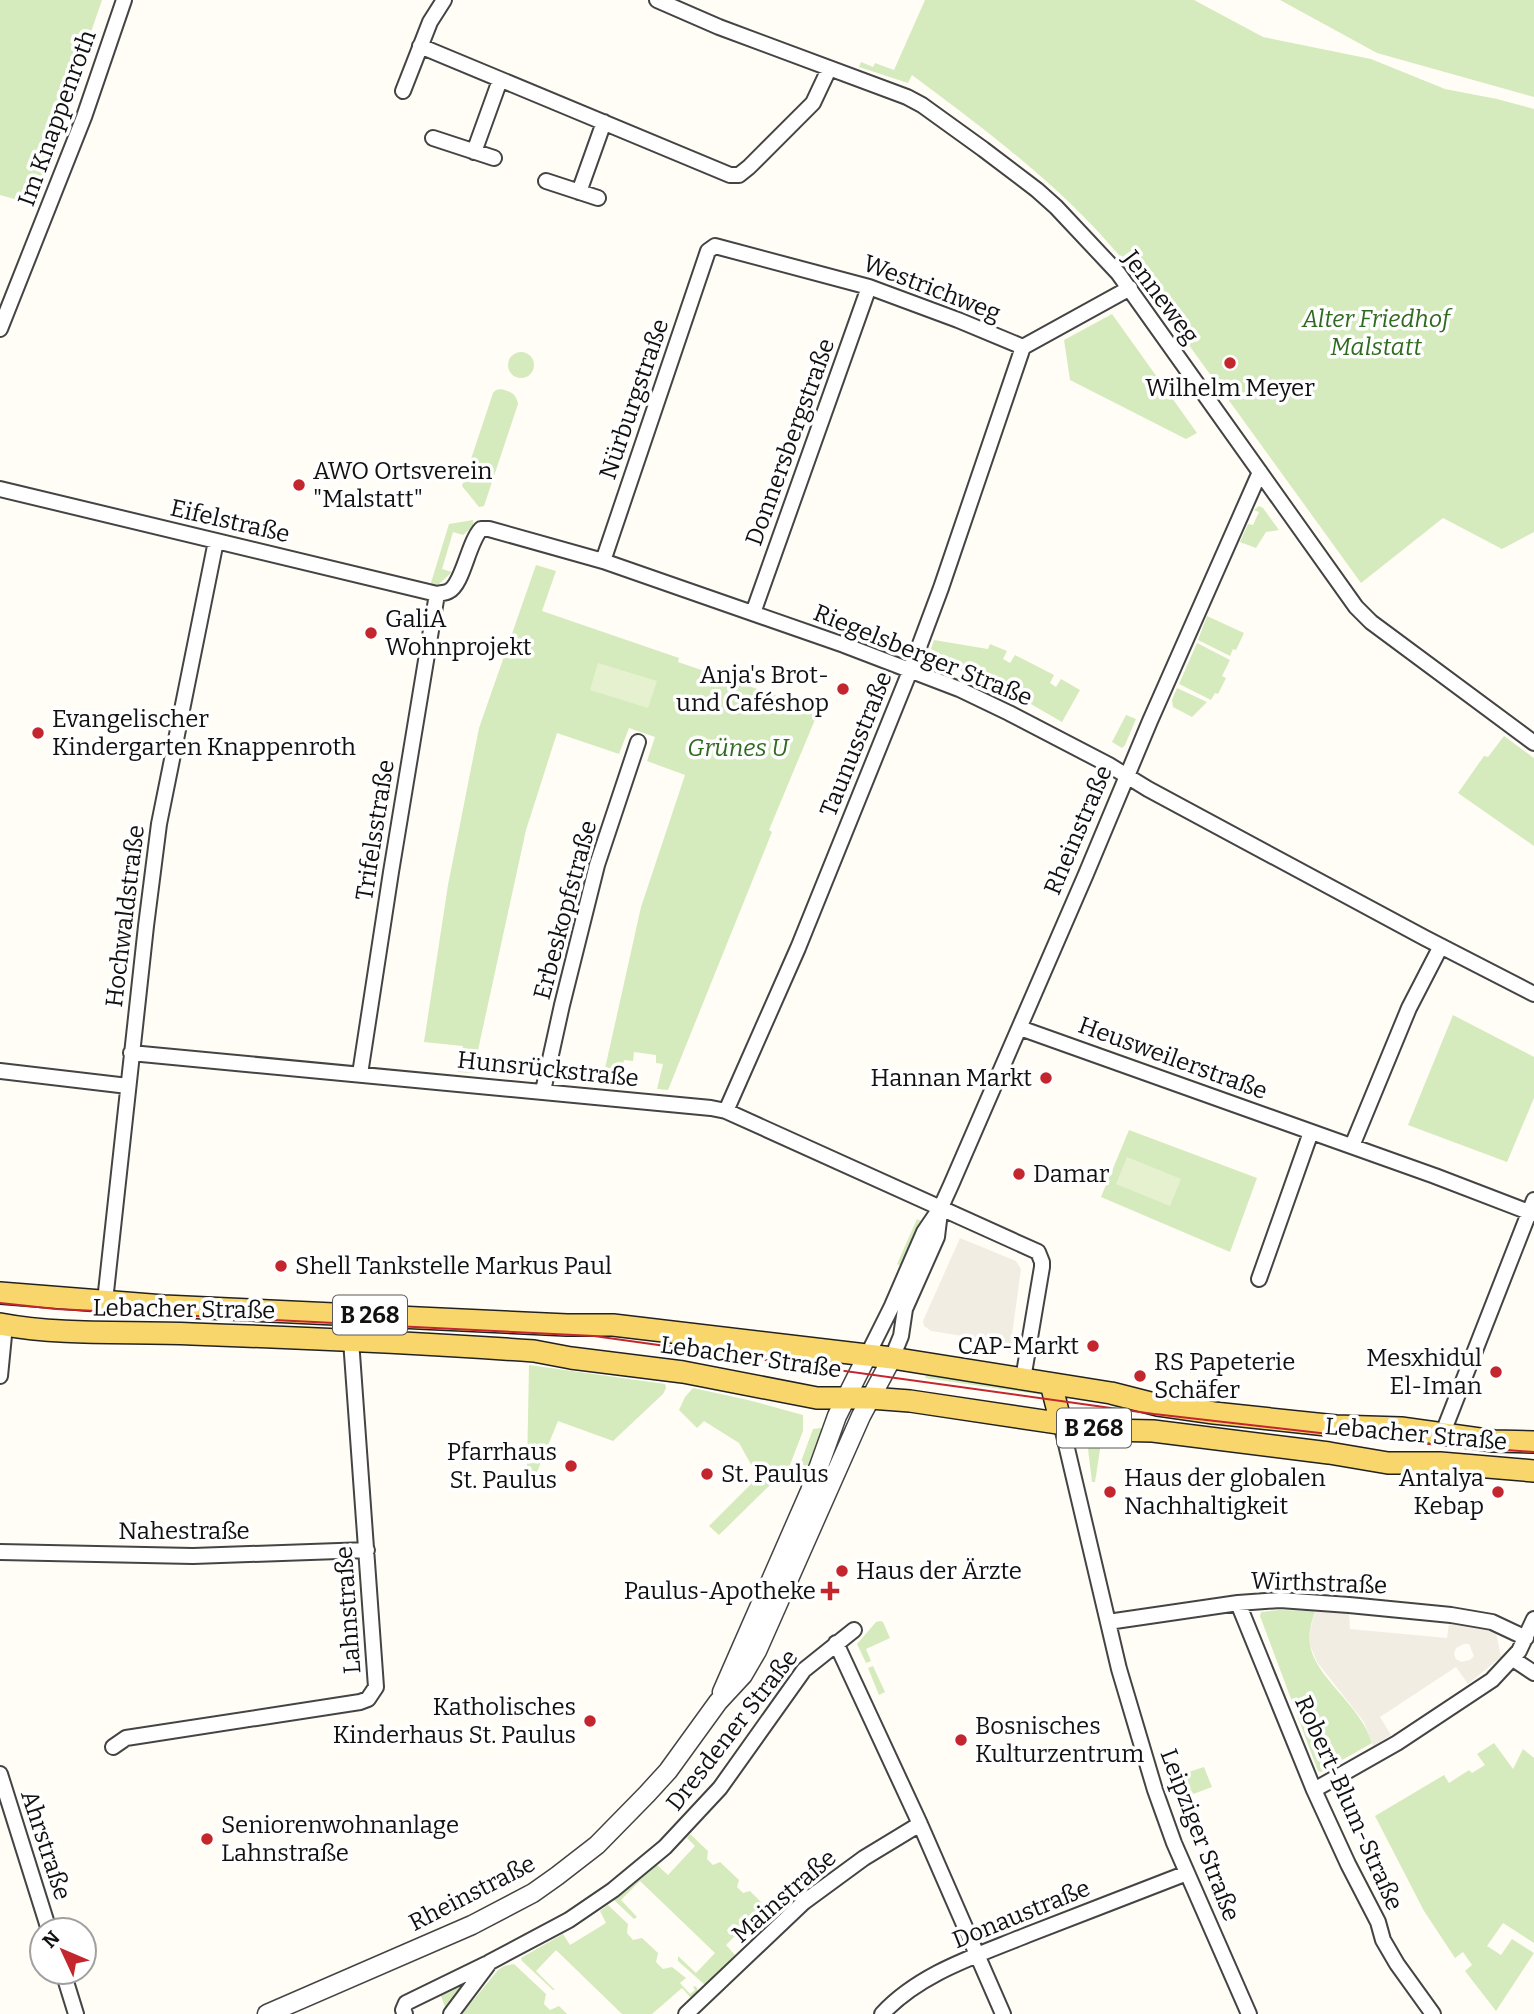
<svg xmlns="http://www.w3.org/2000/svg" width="1534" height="2014" font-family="Bitter,serif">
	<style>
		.green { fill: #d5ebbd }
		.pitch { fill: #e6f2cf }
		.plaza { fill: #f1ede2; fill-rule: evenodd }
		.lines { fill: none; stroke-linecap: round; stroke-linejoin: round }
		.minor-casing { stroke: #444; stroke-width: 18 }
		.tertiary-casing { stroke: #444; stroke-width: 21 }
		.primary-casing { stroke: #222; stroke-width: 24 }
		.minor { stroke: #fff; stroke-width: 14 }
		.tertiary { stroke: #fff; stroke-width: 18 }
		.primary { stroke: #f9d66b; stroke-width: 21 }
		.tram { stroke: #c4262e; stroke-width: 2 }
		.poi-dot { fill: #c4262e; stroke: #fff; stroke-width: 2.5 }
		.labels { text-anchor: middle; stroke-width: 7; stroke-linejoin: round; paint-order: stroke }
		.shield { fill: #fff; stroke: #585858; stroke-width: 2 }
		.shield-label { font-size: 23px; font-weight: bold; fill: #111 }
		.street-label { font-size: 24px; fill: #111; stroke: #fff }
		.park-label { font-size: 24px; font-style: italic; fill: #2f6b1f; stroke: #fff }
		.poi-label { font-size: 24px; fill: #111; stroke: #fff; text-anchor: start }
	</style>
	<rect width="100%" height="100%" fill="#fffdf5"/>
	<!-- green -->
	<path class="green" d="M0 0H102L32 204 0 195Z
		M925 0H1194L1263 37 1371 59 1445 89 1497 99 1534 109V532L1502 549 1443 518 1361 583 1157 301C1131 269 1105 237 1075 208 1025 159 968 117 912 75L908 83 859 67 861 62 873 67 875 63 894 70Z
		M1280 0H1534V97L1377 53Z
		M1112 314 1197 433 1186 439 1070 380 1064 340Z
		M508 365a13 13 0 1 1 26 0a13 13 0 1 1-26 0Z
		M501 389C511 392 516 393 518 404L484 506 479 507 462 486 493 393 496 390Z
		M1259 506 1263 508 1279 530 1266 532 1256 548 1240 542 1248 524 1253 525 1259 512 1254 510Z
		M473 520V526L463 535 453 532 442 569 452 572 438 585 430 586 449 524Z
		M536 565 556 571 542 611 679 658 678 662 819 710 769 830 772 832 668 1090 657 1089 663 1064 656 1063V1055L634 1052 633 1061 624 1060 620 1076 604 1073 641 907 685 775 647 761 655 737 629 728 619 754 557 733 526 830 473 1073 458 1072 463 1046 424 1042 448 885 479 728Z
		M1207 616 1244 633 1236 650 1233 649 1230 656 1198 640Z
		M934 640 988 649 990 644 1007 651 1003 659 1010 663 1015 655 1054 675 1050 683 1056 687 1061 679 1080 690 1062 722 1022 699 936 659 931 649Z
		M1197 643 1230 660 1222 676 1226 678 1218 694 1215 693 1211 700 1179 684Z
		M1177 688 1207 702 1192 717 1173 707 1172 700Z
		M1126 715 1136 719 1125 745 1122 748 1112 742Z
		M1504 736 1534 758V846L1458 793 1484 756 1488 757Z
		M1453 1015 1534 1057V1098L1507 1162 1408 1125Z
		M1129 1130 1257 1178 1230 1252 1101 1197Z
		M917 1219 921 1221 901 1266 897 1264Z
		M529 1365 665 1384 666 1388 663 1394 613 1441 558 1421 537 1472 527 1469Z
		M927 1374 1042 1390 1043 1395 925 1378Z
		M693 1388 748 1400 803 1415V1431L783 1483 771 1484 719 1535 709 1526 758 1477 739 1443 704 1421 697 1428 679 1410 685 1397Z
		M821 1428V1435L803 1483H793L813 1429Z
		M1097 1443H1101L1095 1482H1092L1088 1449 1091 1445Z
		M1279 1610 1315 1611C1312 1621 1308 1633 1310 1644 1314 1677 1361 1705 1372 1743L1321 1772 1318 1771 1260 1616 1261 1612Z
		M880 1621 883 1622 890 1638 866 1649 871 1661 866 1663 857 1644 876 1622Z
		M873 1666 885 1692 879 1695 868 1668Z
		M1494 1743 1513 1769 1523 1749 1534 1758V1943L1503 1923 1487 1946 1501 1955 1512 1939 1534 1953 1496 2011 1465 1971 1472 1965 1463 1952 1455 1958 1424 1911 1375 1816 1444 1775 1449 1783 1469 1770 1472 1773 1485 1765 1477 1754Z
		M1204 1767 1212 1787 1180 1799 1173 1777Z
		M690 1834 708 1851 707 1859 713 1865 720 1862 739 1880 737 1887 743 1893 750 1891 762 1903 757 1909 767 1918 776 1909 778 1911 768 1921 758 1913 726 1945 735 1955 705 1985 678 1961V1956L696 1973 715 1953 640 1881 621 1900 637 1917 634 1919 614 1900 657 1865 668 1875 695 1846 687 1838Z
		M608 1905 628 1924 627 1933 633 1940 642 1938 658 1953 656 1962 663 1969 672 1967 686 1978 680 1983 690 1994 695 1990 693 1987 696 1986 698 1991 691 1998 682 1988 652 2014H622L556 1950 536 1971 555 1990H553L522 1961 521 1958 563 1934 570 1945 606 1923 600 1911Z
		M514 1964 546 1994 544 2004 550 2010 559 2006 567 2014H462L498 1970 504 1966Z
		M467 1981V1984L446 2010 440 1993Z"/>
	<!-- pitch -->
	<path class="pitch" d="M598 663 657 681 648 708 590 690Z
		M1127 1157 1181 1179 1170 1206 1116 1184Z"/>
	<!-- plaza -->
	<path class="plaza" d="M960 1238 1016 1261 1021 1269 1011 1342 1014 1343 1013 1354 975 1338 931 1331 924 1326 923 1321Z
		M1315 1611 1349 1613 1350 1629 1447 1638 1449 1623 1489 1629 1496 1632 1501 1657 1468 1684 1456 1667 1380 1717 1391 1735 1373 1746 1364 1722 1317 1662 1310 1645V1631ZM1464 1644H1469L1474 1656 1470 1660 1461 1662 1456 1659 1454 1654 1456 1648Z"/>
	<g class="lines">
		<!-- minor casing -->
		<g class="minor-casing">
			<path id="minor" d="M657 0 719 27 907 97 922 105 983 149 1037 190 1056 207 1118 273 1356 607 1371 622 1534 743
				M420 46 730 175H739L749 167 813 103 829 69
				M403 91 430 22 444 0
				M433 138 494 158
				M474 152 500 80
				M546 181 598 198
				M579 192 604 122
				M0 329 84 117 124 0
				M1023 347 1130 288
				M0 489 437 594C441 593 446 593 449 591 463 584 468 543 481 529H489L603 561 844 645 959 689 1009 713 1109 765 1148 789 1425 938 1534 994
				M603 561 708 251 715 246 869 287 958 320 1023 347
				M753 613 869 287
				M1020 1028 1435 1176 1534 1214
				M131 1053 711 1108 726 1111 1038 1252 1042 1262V1267L1023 1379
				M0 1071 128 1086
				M360 1074 391 872 437 594
				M543 1091 562 1005 597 865 638 742
				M726 1111 798 948 910 671 941 588 1023 347
				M1352 1146 1409 1008 1441 946
				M1259 1279 1311 1132
				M105 1301 146 926 159 824 216 541
				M867 1356 891 1308 924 1232 941 1207 951 1185 1086 874 1150 721 1260 472
				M892 1358 901 1336 905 1309 937 1237 940 1212
				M0 1376 5 1325
				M1061 1423 1119 1669 1155 1790 1174 1843 1249 2014
				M1442 1435 1534 1200
				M0 1552 193 1556 367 1550
				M1238 1603 1314 1790 1348 1864 1378 1922 1383 1940 1397 1964 1433 2014
				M1108 1622 1238 1603 1280 1600 1349 1605 1451 1615 1492 1622 1526 1638
				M836 1643 920 1824 1003 2014
				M1513 1659 1534 1673
				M113 1747 126 1738 360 1702 368 1699 376 1687 351 1340
				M0 1774 49 1930
				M1314 1790 1397 1743 1492 1680 1519 1651 1534 1619
				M63 1972 76 2014
				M405 2014 403 2010 406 2003 486 1964
				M451 2014 490 1962 569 1920 613 1890 665 1847 720 1788 804 1670 854 1630
				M686 2014 804 1902 864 1858 920 1824
				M882 2014C920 1973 976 1956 1027 1935 1080 1914 1134 1894 1187 1873"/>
		</g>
		<!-- tertiary casing -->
		<g class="tertiary-casing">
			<path id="tertiary" d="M722 1692 810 1491 837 1416 867 1356
				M267 2014 472 1925 533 1893 557 1876 597 1845 647 1794 668 1771 718 1702 743 1675 757 1651 861 1416 892 1358"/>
		</g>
		<!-- primary casing -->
		<g class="primary-casing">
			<path id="primary" d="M0 1293 164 1306 567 1325H613L892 1358 1111 1393 1158 1405 1214 1413 1336 1426 1401 1428 1494 1441 1534 1442
				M0 1324C64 1336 128 1331 192 1334 306 1338 420 1343 534 1351L571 1358 683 1372 817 1398H870L910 1401 1105 1430 1153 1431 1329 1453 1388 1463H1440L1534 1471
				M1051 1384 1061 1423"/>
		</g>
		<!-- minor -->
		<use href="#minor" class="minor"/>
		<!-- tertiary -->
		<use href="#tertiary" class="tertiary"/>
		<!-- primary -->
		<use href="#primary" class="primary"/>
		<!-- tram -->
		<path class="tram" d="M0 1303 56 1309 594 1336 1154 1414 1390 1441 1534 1452"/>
	</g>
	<!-- markers -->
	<g class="poi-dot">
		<circle cx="1230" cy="363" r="7"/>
		<circle cx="299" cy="485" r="7"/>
		<circle cx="371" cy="633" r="7"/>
		<circle cx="843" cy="689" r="7"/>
		<circle cx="38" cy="733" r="7"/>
		<circle cx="1046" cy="1078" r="7"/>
		<circle cx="1019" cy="1174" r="7"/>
		<circle cx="281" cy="1266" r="7"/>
		<circle cx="1093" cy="1346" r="7"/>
		<circle cx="1496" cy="1372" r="7"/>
		<circle cx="1140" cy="1376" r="7"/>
		<circle cx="571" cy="1466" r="7"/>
		<circle cx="707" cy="1474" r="7"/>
		<circle cx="1110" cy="1492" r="7"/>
		<circle cx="1498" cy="1492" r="7"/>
		<circle cx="842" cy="1571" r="7"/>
		<path d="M826.5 1580.5h7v7h7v7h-7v7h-7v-7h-7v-7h7z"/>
		<circle cx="590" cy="1721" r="7"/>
		<circle cx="961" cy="1740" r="7"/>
		<circle cx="207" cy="1839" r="7"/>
	</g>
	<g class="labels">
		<!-- shield labels -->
		<g class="shield">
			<rect x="333" y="1295.5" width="74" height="39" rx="5"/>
			<rect x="1057" y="1408.5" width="74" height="39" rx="5"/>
		</g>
		<g class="shield-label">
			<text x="370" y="1323">B 268</text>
			<text x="1094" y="1436">B 268</text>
		</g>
		<!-- street labels -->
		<g class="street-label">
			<text transform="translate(57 118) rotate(-70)" y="8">Im Knappenroth</text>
			<text transform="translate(932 288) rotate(21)" y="8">Westrichweg</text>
			<text transform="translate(1161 297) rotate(53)" y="8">Jenneweg</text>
			<text transform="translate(634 399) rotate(-71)" y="8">Nürburgstraße</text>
			<text transform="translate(790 442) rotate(-70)" y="8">Donnersbergstraße</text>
			<text transform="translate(230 521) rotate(13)" y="8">Eifelstraße</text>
			<text transform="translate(923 655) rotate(22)" y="8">Riegelsberger Straße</text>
			<text transform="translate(856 744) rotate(-68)" y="8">Taunusstraße</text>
			<text transform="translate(375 830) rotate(-81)" y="8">Trifelsstraße</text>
			<text transform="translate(1078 830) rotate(-67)" y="8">Rheinstraße</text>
			<text transform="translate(565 910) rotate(-75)" y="8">Erbeskopfstraße</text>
			<text transform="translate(125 916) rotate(-83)" y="8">Hochwaldstraße</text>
			<text transform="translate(1173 1058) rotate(20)" y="8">Heusweilerstraße</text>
			<text transform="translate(548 1069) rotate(6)" y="8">Hunsrückstraße</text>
			<text transform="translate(184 1309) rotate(1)" y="8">Lebacher Straße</text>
			<text transform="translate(751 1357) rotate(8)" y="8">Lebacher Straße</text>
			<text transform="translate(1416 1434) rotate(5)" y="8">Lebacher Straße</text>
			<text x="184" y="1539">Nahestraße</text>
			<text transform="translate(1319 1583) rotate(2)" y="8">Wirthstraße</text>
			<text transform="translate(348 1610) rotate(-94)" y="8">Lahnstraße</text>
			<text transform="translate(732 1730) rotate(-52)" y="8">Dresdener Straße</text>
			<text transform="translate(1349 1803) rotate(66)" y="8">Robert-Blum-Straße</text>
			<text transform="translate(1200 1835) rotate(69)" y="8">Leipziger Straße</text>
			<text transform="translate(46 1845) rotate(72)" y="8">Ahrstraße</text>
			<text transform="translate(472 1893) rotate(-27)" y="8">Rheinstraße</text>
			<text transform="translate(784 1896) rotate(-41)" y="8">Mainstraße</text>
			<text transform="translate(1021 1914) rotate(-22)" y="8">Donaustraße</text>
		</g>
		<!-- park labels -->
		<g class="park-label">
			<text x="1376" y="327">Alter Friedhof<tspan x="1376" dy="28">Malstatt</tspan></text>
			<text x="738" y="756">Grünes U</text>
		</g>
		<!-- poi labels -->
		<g class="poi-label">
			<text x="1230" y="396" text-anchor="middle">Wilhelm Meyer</text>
			<text x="313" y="479">AWO Ortsverein<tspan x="313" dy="28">"Malstatt"</tspan></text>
			<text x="385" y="627">GaliA<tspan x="385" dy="28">Wohnprojekt</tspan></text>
			<text x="829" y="683" text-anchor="end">Anja's Brot-<tspan x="829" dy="28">und Caféshop</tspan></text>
			<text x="52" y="727">Evangelischer<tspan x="52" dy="28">Kindergarten Knappenroth</tspan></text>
			<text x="1032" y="1086" text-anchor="end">Hannan Markt</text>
			<text x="1033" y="1182">Damar</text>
			<text x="295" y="1274">Shell Tankstelle Markus Paul</text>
			<text x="1079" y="1354" text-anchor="end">CAP-Markt</text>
			<text x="1482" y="1366" text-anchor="end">Mesxhidul<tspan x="1482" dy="28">El-Iman</tspan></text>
			<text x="1154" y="1370">RS Papeterie<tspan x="1154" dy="28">Schäfer</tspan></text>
			<text x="557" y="1460" text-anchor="end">Pfarrhaus<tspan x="557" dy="28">St. Paulus</tspan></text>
			<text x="721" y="1482">St. Paulus</text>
			<text x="1124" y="1486">Haus der globalen<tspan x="1124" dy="28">Nachhaltigkeit</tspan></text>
			<text x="1484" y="1486" text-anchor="end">Antalya<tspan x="1484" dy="28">Kebap</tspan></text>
			<text x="856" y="1579">Haus der Ärzte</text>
			<text x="816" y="1599" text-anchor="end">Paulus-Apotheke</text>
			<text x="576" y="1715" text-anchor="end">Katholisches<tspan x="576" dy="28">Kinderhaus St. Paulus</tspan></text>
			<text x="975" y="1734">Bosnisches<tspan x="975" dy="28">Kulturzentrum</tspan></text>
			<text x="221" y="1833">Seniorenwohnanlage<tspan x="221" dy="28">Lahnstraße</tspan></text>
		</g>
	</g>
	<!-- north arrow -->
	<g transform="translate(63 1951) rotate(314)"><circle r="33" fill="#ffffff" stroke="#a0a0a0" stroke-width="2"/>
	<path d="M0-5L12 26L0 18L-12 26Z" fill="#c4262e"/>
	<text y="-10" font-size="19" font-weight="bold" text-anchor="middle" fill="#111111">N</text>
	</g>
</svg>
